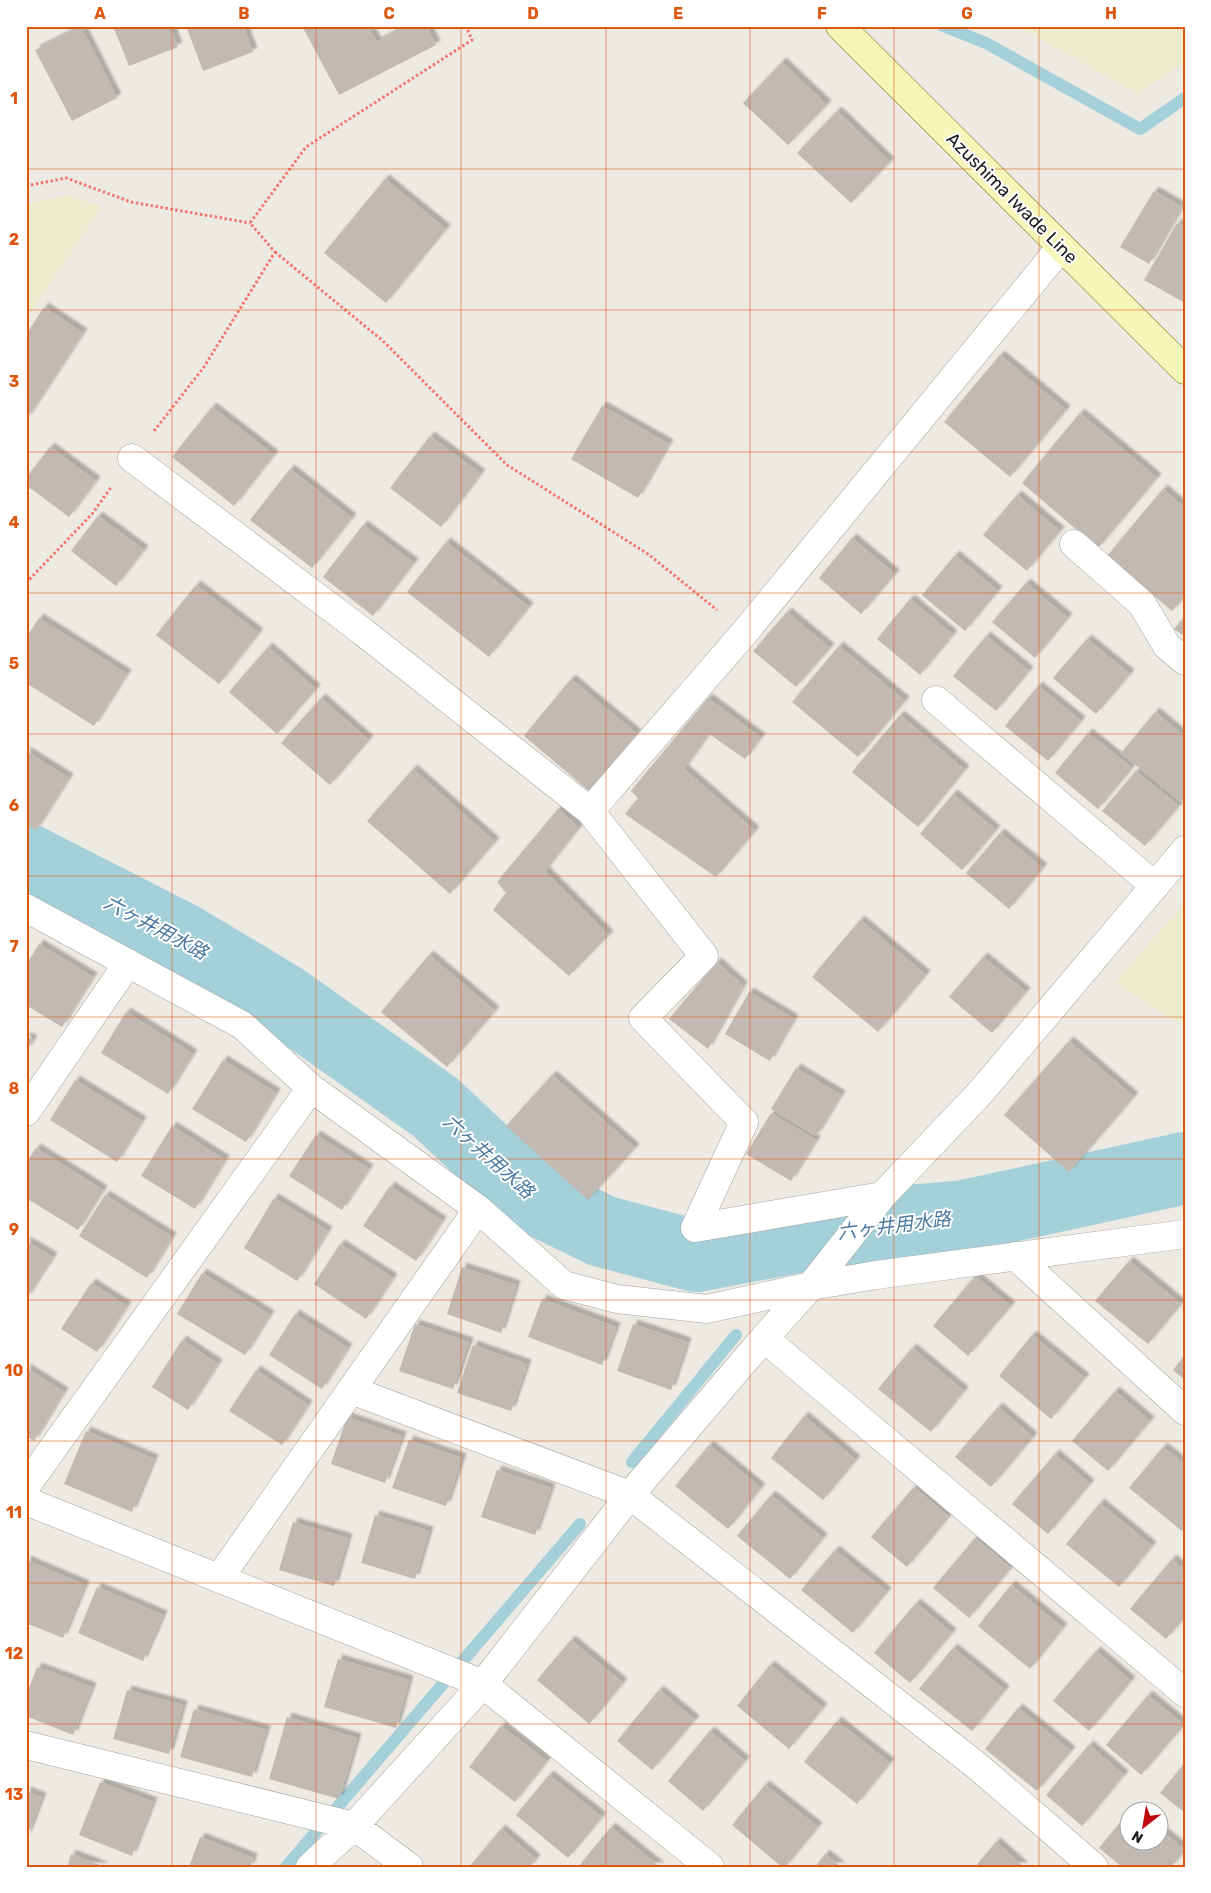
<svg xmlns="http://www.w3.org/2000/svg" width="1211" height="1893" font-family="Rubik,'Noto Sans JP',sans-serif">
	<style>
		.farmland { fill: #ebecce }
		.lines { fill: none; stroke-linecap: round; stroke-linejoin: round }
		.stream { stroke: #a4d0da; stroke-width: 12 }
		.river { stroke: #a4d0da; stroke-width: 72 }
		.building { fill: #c2b9b2; filter: url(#shadow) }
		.street-casing { stroke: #a3a3a3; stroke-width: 29 }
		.secondary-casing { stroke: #676e09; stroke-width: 29 }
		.path { stroke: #f4766d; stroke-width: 3; stroke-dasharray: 2.5 2.5; stroke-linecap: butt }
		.street { stroke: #fff; stroke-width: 28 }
		.secondary { stroke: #f6f6b8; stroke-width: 28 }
		.grid { fill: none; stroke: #de560d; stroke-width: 1; stroke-opacity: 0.55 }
		.labels { text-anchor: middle; stroke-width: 4; stroke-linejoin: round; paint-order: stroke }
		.street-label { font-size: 18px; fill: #1c1c1c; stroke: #fff }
		.water-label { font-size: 19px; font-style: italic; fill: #4a79a0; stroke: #fff }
		.neatline { fill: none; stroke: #de560d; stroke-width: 2 }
		.grid-label { font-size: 16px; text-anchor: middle; font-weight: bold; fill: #de560d }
	</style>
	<defs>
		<filter id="shadow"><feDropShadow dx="4.5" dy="-4.5" stdDeviation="1" flood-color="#0004"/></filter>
	</defs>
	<rect width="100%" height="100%" fill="#ede9e3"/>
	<!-- farmland -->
	<path class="farmland" d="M1016 26H1185V62L1137 94Z
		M70 195 102 207 26 320V204Z
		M1185 902V1027L1114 983Z"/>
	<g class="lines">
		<!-- stream -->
		<path class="stream" d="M943 26 986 43 1140 129 1185 98
			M632 1462 736 1335
			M286 1867 580 1524"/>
		<!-- river -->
		<path class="river" d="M26 859 181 938 281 998 435 1107 530 1196 602 1231 696 1256 802 1236 907 1221 965 1216 1185 1168"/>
	</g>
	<!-- building -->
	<path class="building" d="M113 26H170L178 47 129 66Z
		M186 26H243L253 52 203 71Z
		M302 26H368L377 42 406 26H426L436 45 339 95Z
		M81 27 117 98 72 121 35 50Z
		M782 62 827 105 788 145 743 103Z
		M837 111 890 162 851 203 797 153Z
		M385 179 446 229 386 303 324 253Z
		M1154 191 1182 207 1149 264 1120 247Z
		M1177 223 1185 227V303L1144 280Z
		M44 307 83 333 26 420V335Z
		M1000 355 1066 410 1010 477 944 422Z
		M602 406 669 444 638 498 571 459Z
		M212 407 274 455 234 506 172 457Z
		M1080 413 1157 478 1098 548 1022 483Z
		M430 436 481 474 441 527 390 488Z
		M50 447 96 481 69 517 26 485V478Z
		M290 469 352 518 312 568 250 520Z
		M1163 489 1185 508V596L1172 611 1107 556Z
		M1017 495 1060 531 1027 571 983 535Z
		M98 516 144 550 116 586 71 551Z
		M363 525 414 563 373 616 323 577Z
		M852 538 895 574 861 614 819 578Z
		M446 542 529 607 489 657 407 592Z
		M955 555 998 591 965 631 922 595Z
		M1026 583 1068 618 1035 658 992 622Z
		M196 585 259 633 219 684 156 635Z
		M910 599 953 635 920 675 877 639Z
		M787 612 830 648 796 687 753 651Z
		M1185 616V637L1174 629Z
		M39 618 127 674 94 726 26 683V638Z
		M986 636 1029 671 996 711 953 676Z
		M1087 639 1130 674 1096 714 1053 678Z
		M839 646 905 701 858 757 792 702Z
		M268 647 316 689 277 734 229 692Z
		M571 679 637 734 589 791 524 736Z
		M1038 686 1081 721 1048 761 1005 726Z
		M321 698 369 740 330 785 281 743Z
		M708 698 761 738 745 759 709 734 684 769 755 831 716 877 625 814 638 798 631 791Z
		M1155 712 1185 737V797L1181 802 1121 753Z
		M900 715 965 770 918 827 852 772Z
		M1088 733 1132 768 1098 809 1055 773Z
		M26 751 69 778 36 830 26 824Z
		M413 769 495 842 450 894 367 821Z
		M1136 771 1179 806 1145 846 1102 811Z
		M953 794 996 830 962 870 920 834Z
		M558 809 579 828 545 871 609 935 569 976 493 910 506 893 497 882Z
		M1000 833 1043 868 1009 909 966 873Z
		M860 920 926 975 878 1032 812 977Z
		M39 944 93 977 62 1027 26 1005V965Z
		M429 955 495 1011 447 1067 381 1012Z
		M983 957 1026 992 992 1033 949 997Z
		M717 962 743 986 708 1049 669 1019Z
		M749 992 794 1019 770 1061 725 1034Z
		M126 1012 193 1054 168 1094 101 1053Z
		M26 1036 33 1040 26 1051Z
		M1069 1041 1134 1097 1069 1172 1004 1115Z
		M223 1060 276 1093 246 1142 192 1109Z
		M796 1068 841 1095 816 1136 771 1109Z
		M552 1075 635 1148 588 1200 506 1126Z
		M75 1080 142 1121 117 1162 50 1120Z
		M771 1113 816 1140 791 1181 746 1154Z
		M172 1126 225 1160 195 1209 141 1176Z
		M316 1135 369 1169 342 1210 289 1176Z
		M36 1148 103 1190 78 1230 26 1198V1163Z
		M390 1186 442 1221 416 1261 363 1226Z
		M105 1195 172 1237 147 1278 79 1236Z
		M274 1198 328 1231 297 1281 244 1248Z
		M26 1241 53 1257 26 1299Z
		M340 1244 393 1278 366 1319 314 1284Z
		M1129 1261 1181 1304 1148 1344 1095 1301Z
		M462 1267 516 1285 501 1333 447 1314Z
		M202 1273 270 1315 245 1355 177 1314Z
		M975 1276 1011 1306 968 1356 933 1326Z
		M91 1283 127 1306 97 1352 61 1329Z
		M542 1299 616 1327 602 1365 528 1337Z
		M295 1314 348 1348 322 1389 269 1355Z
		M415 1324 469 1342 453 1389 399 1371Z
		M633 1324 687 1342 671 1390 617 1371Z
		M1032 1335 1085 1378 1051 1419 999 1376Z
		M182 1340 218 1364 188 1410 152 1387Z
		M473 1345 527 1364 511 1411 457 1393Z
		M912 1348 964 1391 931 1432 878 1389Z
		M1185 1355V1380L1173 1370Z
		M26 1368 64 1392 34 1441 26 1436Z
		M256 1370 308 1405 282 1445 229 1411Z
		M1115 1391 1150 1421 1108 1471 1072 1441Z
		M998 1407 1033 1437 991 1487 955 1457Z
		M804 1416 856 1460 823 1500 771 1458Z
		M347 1417 402 1436 385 1483 331 1464Z
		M86 1431 154 1459 132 1512 64 1484Z
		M409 1440 462 1458 446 1506 392 1488Z
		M709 1445 761 1488 728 1529 675 1486Z
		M1163 1447 1185 1465V1527L1182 1531 1129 1488Z
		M1055 1454 1090 1484 1048 1534 1012 1504Z
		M497 1470 551 1488 535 1535 481 1517Z
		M914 1487 949 1517 907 1567 871 1537Z
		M771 1495 823 1538 790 1579 737 1536Z
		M1100 1503 1152 1546 1119 1587 1066 1544Z
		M375 1515 429 1531 415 1579 361 1563Z
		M293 1522 348 1538 334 1586 279 1570Z
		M975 1538 1011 1568 969 1618 933 1588Z
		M835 1550 887 1592 853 1633 801 1590Z
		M1172 1559 1185 1570V1617L1166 1639 1130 1609Z
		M26 1560 85 1585 63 1638 26 1623Z
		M1011 1585 1063 1628 1030 1669 978 1626Z
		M97 1587 163 1615 143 1661 78 1633Z
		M916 1603 952 1633 910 1683 874 1653Z
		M571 1640 623 1683 589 1724 537 1680Z
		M953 1648 1005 1690 972 1731 919 1689Z
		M1096 1651 1131 1681 1089 1731 1053 1701Z
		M338 1659 409 1680 396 1728 324 1707Z
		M770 1665 823 1708 789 1749 737 1706Z
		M37 1667 92 1687 73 1735 26 1716V1696Z
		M127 1690 183 1705 169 1754 113 1739Z
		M659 1690 695 1720 652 1770 617 1741Z
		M1148 1695 1184 1725 1141 1775 1106 1745Z
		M1018 1708 1071 1751 1037 1791 985 1749Z
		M194 1709 266 1730 252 1777 180 1757Z
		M287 1717 357 1738 339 1799 269 1779Z
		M837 1721 890 1763 857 1804 804 1762Z
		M501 1726 547 1761 515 1802 469 1767Z
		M710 1731 745 1761 703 1811 668 1781Z
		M1089 1745 1124 1775 1082 1826 1046 1795Z
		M1185 1763V1813L1160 1793Z
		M549 1775 602 1817 568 1858 516 1815Z
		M100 1782 153 1802 132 1856 79 1835Z
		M765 1785 818 1827 785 1867H782L732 1825Z
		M26 1791 42 1797 26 1839Z
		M1128 1813V1840H1158V1828L1185 1850 1171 1867H1122L1099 1848Z
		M611 1827 660 1867H578Z
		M501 1829 536 1859 530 1867H469Z
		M200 1837 253 1858 250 1867H189Z
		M996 1842 1024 1867H975Z
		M71 1854 105 1867H67Z
		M825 1854 841 1867H815Z"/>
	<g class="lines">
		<!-- street casing -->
		<g class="street-casing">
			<path id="street" d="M132 458 362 631 590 811 704 956 643 1018 744 1122 695 1228 882 1196
				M1074 544 1142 604 1167 646 1185 661
				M936 700 1155 886
				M590 811 745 632 1061 247
				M26 908 242 1025 311 1088 478 1209 564 1285 617 1299 707 1309 811 1286 876 1275 1185 1234
				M26 1112 128 963
				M1015 1256 1185 1411
				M764 1338 1185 1693
				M351 1390 630 1495 976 1765 1094 1867
				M26 1486 311 1088
				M26 1501 483 1684 710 1867
				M220 1577 478 1209
				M26 1745 354 1826 409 1867
				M310 1867 354 1826 483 1684 630 1495 764 1338 811 1286 882 1196 980 1093 1185 850"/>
		</g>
		<!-- secondary casing -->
		<g class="secondary-casing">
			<path id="secondary" d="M840 26 1185 370"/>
		</g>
		<!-- path -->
		<path class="path" d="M26 186 66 178 131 202 250 223
			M275 252 383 341 507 465 648 554 717 610
			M154 431 204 367 275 252 250 223 306 147 472 40 466 26
			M26 583 92 514 112 486"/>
		<!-- street -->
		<use href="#street" class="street"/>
		<!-- secondary -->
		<use href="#secondary" class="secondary"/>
	</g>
	<!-- grid -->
	<path class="grid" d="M172 26V1867M316 26V1867M461 26V1867M606 26V1867M750 26V1867M894 26V1867M1039 26V1867M26 169H1185M26 310H1185M26 452H1185M26 593H1185M26 734H1185M26 876H1185M26 1017H1185M26 1159H1185M26 1300H1185M26 1441H1185M26 1583H1185M26 1724H1185"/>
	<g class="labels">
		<!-- street labels -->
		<g class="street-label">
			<text transform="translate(1012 198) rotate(45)" y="6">Azushima Iwade Line</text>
		</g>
		<!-- water labels -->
		<g class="water-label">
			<text transform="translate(156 927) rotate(28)" y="7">六ヶ井用水路</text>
			<text transform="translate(489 1156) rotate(42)" y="7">六ヶ井用水路</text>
			<text transform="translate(894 1225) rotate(-7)" y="7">六ヶ井用水路</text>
		</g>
	</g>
	<!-- border -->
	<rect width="1211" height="1893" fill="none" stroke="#ffffff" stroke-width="55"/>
	<!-- north arrow -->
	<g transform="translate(1144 1826) rotate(211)"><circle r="24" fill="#ffffff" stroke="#a4a4a4"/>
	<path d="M0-4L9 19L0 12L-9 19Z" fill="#c10810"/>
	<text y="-8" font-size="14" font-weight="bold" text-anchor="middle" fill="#1c1c1c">N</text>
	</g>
	<rect x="28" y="28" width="1156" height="1838" class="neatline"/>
	<g class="grid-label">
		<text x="100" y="19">A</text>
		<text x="244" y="19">B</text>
		<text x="389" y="19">C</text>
		<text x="533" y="19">D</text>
		<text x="678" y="19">E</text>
		<text x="822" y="19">F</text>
		<text x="967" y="19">G</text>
		<text x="1111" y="19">H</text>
		<text x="14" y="104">1</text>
		<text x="14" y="245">2</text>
		<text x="14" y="387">3</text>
		<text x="14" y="528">4</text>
		<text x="14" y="669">5</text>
		<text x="14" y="811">6</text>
		<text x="14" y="952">7</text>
		<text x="14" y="1094">8</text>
		<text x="14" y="1235">9</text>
		<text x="14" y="1376">10</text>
		<text x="14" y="1518">11</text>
		<text x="14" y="1659">12</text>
		<text x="14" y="1800">13</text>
	</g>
</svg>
